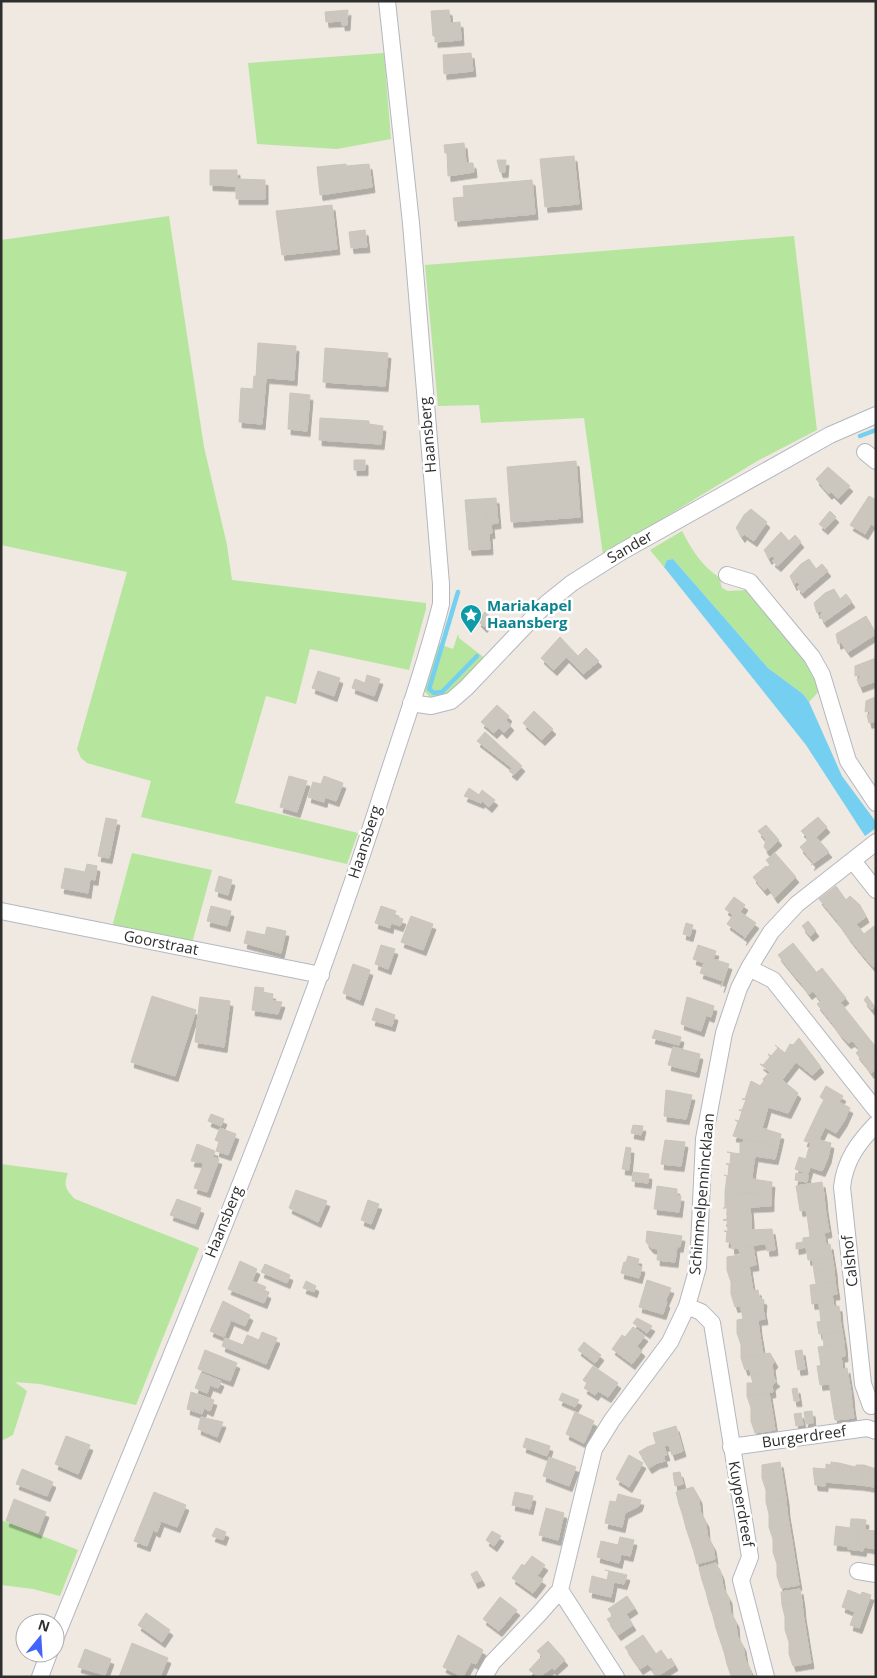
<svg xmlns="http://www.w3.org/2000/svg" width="877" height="1678" font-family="'Open Sans',sans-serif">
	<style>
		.green { fill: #b6e59e }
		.water { fill: #75cff0 }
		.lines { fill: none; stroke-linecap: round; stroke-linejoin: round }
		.stream { stroke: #75cff0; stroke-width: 4.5 }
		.building { fill: #cbc7bf; stroke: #cbc5ba; filter: url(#shadow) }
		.street-casing { stroke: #b4b7c1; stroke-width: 18 }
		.street { stroke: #fff; stroke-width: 16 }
		.labels { text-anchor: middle; stroke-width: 5; stroke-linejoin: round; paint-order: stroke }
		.street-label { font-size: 15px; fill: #2e2e2e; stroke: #fff }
		.culture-label { font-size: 15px; font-weight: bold; fill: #0d838f; stroke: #fff; text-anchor: start }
	</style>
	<defs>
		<filter id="shadow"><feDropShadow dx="3" dy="5.5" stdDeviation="0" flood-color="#0004"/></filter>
	</defs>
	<rect width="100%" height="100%" fill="#efe9e1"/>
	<!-- green -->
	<path class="green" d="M384 53 391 139 337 149 257 144 248 63Z
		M169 216 204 447 227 545 232 580 426 603V609L409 670 310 649 296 704 266 696 235 803 358 833 347 864 141 817 151 781 87 763 81 758 77 749 127 572 1 545V240Z
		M794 236 817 430 759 460 603 555 584 418 481 423 479 405 438 406 425 265Z
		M682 531C691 548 702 567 719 577L722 588 728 591 748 590 809 664 820 690 809 702 803 694 768 668 673 559 667 560 664 567 650 550Z
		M458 634 459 638 486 659 450 695 430 697 423 690 436 643 453 649Z
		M132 853 212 870 192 943 112 927Z
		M1 1164 68 1173C63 1185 66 1190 75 1199L199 1248 136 1405 40 1384 15 1382 27 1391 13 1435 1 1441Z
		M1 1520 78 1550 60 1596 33 1589 1 1585Z"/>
	<!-- water -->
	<path class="water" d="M673 559 768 668 803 694 809 702 842 776 876 822V828L865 836 806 745 664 567 667 560Z"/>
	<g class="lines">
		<!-- stream -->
		<path class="stream" d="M860 436 876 430
			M458 592 429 689 434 693 442 692 477 656"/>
	</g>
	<!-- building -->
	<path class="building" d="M348 10 347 25H342V21L326 22 325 12Z
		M449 10 450 23 460 22 461 40 435 42V36H433L431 11Z
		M471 53 473 71 444 74 443 55Z
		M464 143 466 163H473L474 172 448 176 447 153H445L444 145Z
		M574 156 579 204 545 207 540 159Z
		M497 160H506L505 172H500Z
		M346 164V166L369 164 372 187 320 195 317 167Z
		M210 170H237V179L265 180V199H236V186L210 185Z
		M532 180 535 214 455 221 453 198 464 197 463 186Z
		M332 205 337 249 282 255 276 211Z
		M365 230 367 247 351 248 349 232Z
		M258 343 296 346 294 380 256 377Z
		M325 348 388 353 385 386 323 382Z
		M254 376 266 378 262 424 239 422 241 388 253 389Z
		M290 393 310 395 307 431 288 429Z
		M320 418 369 421V424L383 426 381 444 319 440Z
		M354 460H365V470H354Z
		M576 461 578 489 509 495 507 467Z
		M828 467 850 486 838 499 831 492 829 494 816 479Z
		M578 489 580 517 511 522 509 495Z
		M869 496 876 500V527L871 524 865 534 850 525Z
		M496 498 497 512 487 513V521L467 523 465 500Z
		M751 509 767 522 754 541 744 534 742 537 736 528 744 515Z
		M830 511 836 517 825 529 819 524Z
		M497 512 498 523 491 524 492 533H489L490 549 469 550 467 523 487 521V513Z
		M781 532 789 541 795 535 801 542 778 566 772 561 775 558 772 556 769 559 764 550Z
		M809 559 816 569 822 564 828 571 802 593 797 587 800 585 797 582 794 585 790 576 801 564Z
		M834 589 840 599 846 594 852 602 824 622 820 616 822 613 820 611 817 613 814 603 825 593Z
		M485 612 492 618 484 627 478 621Z
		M866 616 876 634 848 652 841 642 838 644 836 634Z
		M560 637 578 656 586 648 599 661 583 674 566 657 554 670 541 658Z
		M876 658V681L860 687 857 679 861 678 859 675 855 676V666Z
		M318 671 340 678 334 696 312 688Z
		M367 675 380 679 374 696 352 688 355 679 365 683Z
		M875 697H876V721L869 723 867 715 870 714 869 711 865 712 866 701Z
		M497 705 509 716 506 720 511 725 504 733 499 728 494 733 481 722Z
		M534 711 553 729 542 740 523 723Z
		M485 732 522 766 514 775 509 771 512 768 477 741Z
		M289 776 307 781 297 812 280 807Z
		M324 776 343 783 336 801 325 797 324 802 308 797 313 782 321 784Z
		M469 788 479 795 482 790 495 800 489 807 482 801 481 803 464 796Z
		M818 817 827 827 816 837 829 852 811 865 813 862 800 847 807 841V837L801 831Z
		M106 818 117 820 109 858 98 856Z
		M766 825 779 840 767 851 764 847 766 840 758 831Z
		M775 853 796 877 775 898 768 887 764 890 753 877 766 866 767 867 770 865 766 860Z
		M87 864 97 866 95 880 90 879 88 893 61 888 65 868 85 872Z
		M219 876 232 880 228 895 215 891Z
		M836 886 846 900 850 896 860 905 838 922 819 899Z
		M734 897 745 905 740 912 756 923 743 940 745 937 727 924 733 915 725 909Z
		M860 905 866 917 856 924 860 929 849 938 838 922Z
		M211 906 231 911 227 926 207 921Z
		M381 906 396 911 394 916 403 919 400 926 391 923 390 928 375 923Z
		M411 916 433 924 423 950 401 942Z
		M808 921 816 931 810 936 802 926Z
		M686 923 693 925 690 936 683 934Z
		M874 926 876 941 861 953 849 938 860 929 864 934Z
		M267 927 286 931 281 953 244 943 247 931 265 935Z
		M876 941V965L873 967 861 953Z
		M793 943 801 953 786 965 778 955Z
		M381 945 395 949 388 969 375 964Z
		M698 945 716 951 713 959 729 964 721 987 723 981 700 973 704 963 693 959Z
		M801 953 809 963 794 975 786 965Z
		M809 963 817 973 802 984 794 975Z
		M353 964 370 970 360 1000 343 993Z
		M822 968 834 983 817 996 813 991 809 994 802 984Z
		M834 983 846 998 825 1014 817 1004 821 1001 817 996Z
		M255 987 264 988 263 992 273 994 272 1001 282 1002 278 1014 252 1010Z
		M152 996 196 1010 175 1076 131 1062Z
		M867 996 875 1007 872 1010 864 1000Z
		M200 997 230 1001 224 1047 195 1042Z
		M687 997 714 1006 711 1017 706 1015 701 1031 681 1024Z
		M840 1002 848 1012 833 1024 825 1014Z
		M376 1008 395 1015 392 1026 372 1020Z
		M848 1012 856 1022 840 1034 833 1024Z
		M856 1022 867 1036 856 1045 852 1041 848 1043 840 1034Z
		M655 1030 681 1037 679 1045 652 1038Z
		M867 1036 876 1047V1054L864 1063 856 1053 859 1050 856 1045Z
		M799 1038 821 1067 812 1075 796 1062 789 1071 768 1054 771 1056 778 1048 775 1045 785 1053 790 1044 793 1045Z
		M673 1047 700 1054 696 1072 668 1065Z
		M768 1054 789 1071 782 1080 798 1093 793 1103 760 1086 764 1081 763 1079 770 1072 760 1064 763 1065 770 1057Z
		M876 1054V1069L871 1073 864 1063Z
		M751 1081 793 1103 788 1113 768 1107 765 1118 739 1110H742L746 1100 742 1099H745Z
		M826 1086 843 1096 839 1102 850 1108 844 1121 820 1107 824 1100 820 1097Z
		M666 1090 692 1095 686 1119 664 1116Z
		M820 1107 844 1121 836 1133 825 1127 822 1133 810 1128Z
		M739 1110 765 1118 762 1128 781 1134 778 1147 733 1136 738 1122 735 1120 739 1121 742 1111Z
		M211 1114 224 1119 221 1126 208 1121Z
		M633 1125 643 1126 641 1135 631 1133Z
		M220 1128 236 1134 228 1155 216 1151 219 1142 215 1140Z
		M810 1128 822 1133 819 1140 831 1143 828 1158 808 1151 811 1143 804 1141Z
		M744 1139 778 1147 775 1159 755 1156 753 1168 726 1164H730L731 1153 727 1152 740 1154V1143H743Z
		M665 1140 685 1142 681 1166 661 1164Z
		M197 1144 215 1151 213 1157 219 1159 207 1192 194 1188 204 1163 191 1161Z
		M626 1147 631 1148 629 1170 622 1169Z
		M808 1151 828 1158 822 1171 810 1167 808 1174 795 1169 799 1157 806 1159Z
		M726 1164 753 1168 752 1179 772 1182 771 1194 725 1192 727 1176 724 1175 728 1176 729 1165Z
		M633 1172 649 1174 648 1183 632 1181Z
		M796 1173 808 1175 807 1182 795 1180Z
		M822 1182 824 1195 798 1198 796 1186Z
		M657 1186 677 1189V1196H681L679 1212 654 1209Z
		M296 1190 327 1201 318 1222 289 1208Z
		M725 1192 771 1194V1206L750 1207 751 1218 723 1220 727 1219V1208H723H725Z
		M824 1195 825 1207 800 1211 798 1198Z
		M177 1199 201 1208 195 1224 170 1215Z
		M368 1200 379 1204 371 1224 361 1220Z
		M825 1207 827 1220 808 1222 806 1210Z
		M751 1218V1230L772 1229 774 1242 732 1249 731 1242H726L727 1232 724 1231H728L727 1220H723Z
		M827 1220 829 1232 824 1233 825 1239 803 1242V1238L810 1237 808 1222Z
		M647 1231 682 1236 680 1247 677 1246 675 1262 657 1260 658 1249 651 1248 646 1242Z
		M825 1239 826 1245 830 1244 832 1257 808 1260 806 1247 796 1249V1243Z
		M774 1242 775 1250 767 1251 766 1244Z
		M753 1246 756 1265 727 1270V1257L740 1255 739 1248Z
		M628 1256 639 1259 637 1266 626 1262Z
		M832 1257 834 1269 814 1272 813 1260Z
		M240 1261 257 1269 252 1281 266 1287 264 1291 233 1278Z
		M624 1262 642 1267 639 1278 621 1273Z
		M265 1264 290 1275 287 1283 261 1272Z
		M749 1266 751 1279 731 1282 727 1270Z
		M834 1269 835 1282 816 1284 814 1272Z
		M233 1278 268 1293 264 1303 228 1289Z
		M751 1279 753 1291 731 1294V1282Z
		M647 1280 671 1288 665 1302H667L663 1314 639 1307Z
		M306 1281 316 1286 314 1292 303 1288Z
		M835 1282 837 1294 832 1295 833 1301 812 1304 810 1285Z
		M758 1290 759 1297 764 1300 763 1309 742 1313 740 1306 735 1307 731 1294Z
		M223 1301 250 1315 245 1326 231 1320 224 1337 210 1331Z
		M833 1301 834 1307 839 1306 840 1319 821 1322 819 1303Z
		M763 1309 765 1319 758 1320 759 1330 737 1333V1320L743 1319 742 1313Z
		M637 1318 652 1326 647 1333 633 1323Z
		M840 1319 842 1331 819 1334 817 1322Z
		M633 1327 645 1336 637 1346 642 1351 632 1364 612 1349 622 1335 625 1337Z
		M759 1330 761 1342 741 1345 737 1333Z
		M842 1331 844 1343 824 1346 823 1334Z
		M262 1332 277 1338 266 1364 222 1346 225 1338 243 1345 247 1335 259 1340Z
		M584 1342 601 1355 595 1363 578 1350Z
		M761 1342 763 1354 741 1358V1345Z
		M844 1343 845 1356 841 1357 842 1363 821 1366 818 1347Z
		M205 1350 237 1363 230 1381 198 1369Z
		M802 1350 805 1369 798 1370 795 1351Z
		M770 1353 775 1362 772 1365 773 1372 751 1376 750 1369 745 1370 741 1358Z
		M842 1363V1369L847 1368 849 1381 820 1385 817 1366Z
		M593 1366 618 1383 608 1397 598 1391 595 1395 584 1388 587 1383 583 1380Z
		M773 1372 774 1379 777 1381 772 1385 773 1392 747 1396V1383H753L751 1376Z
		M201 1373 221 1381 218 1388 210 1385 207 1393 195 1388Z
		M849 1381 851 1393 831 1396 830 1383Z
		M797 1388 799 1401H794L792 1389Z
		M191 1392 214 1400 210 1411 204 1408 202 1414 187 1409Z
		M562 1393 579 1400 575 1407 559 1400Z
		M769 1393 771 1405 751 1408 747 1396Z
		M851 1393 852 1405 833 1408 831 1396Z
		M771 1405 773 1417 751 1421V1408Z
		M852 1405 854 1418 835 1420 833 1408Z
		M812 1411 813 1423 806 1424 804 1412Z
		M575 1412 594 1421 584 1443 566 1434Z
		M801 1413 803 1425 796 1426 794 1414Z
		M201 1417 223 1422 217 1437 198 1429Z
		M773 1417 775 1430 755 1433 751 1421Z
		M676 1426 683 1451 672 1455 669 1445 664 1446 667 1455 663 1456 665 1461 657 1463 647 1447 656 1444 653 1433Z
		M66 1436 90 1445 78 1474 55 1464Z
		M526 1438 550 1446 547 1456 523 1447Z
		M647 1447 657 1463 649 1468 639 1452Z
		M629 1455 643 1463 629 1487 616 1479Z
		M549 1457 576 1467 569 1486 543 1476Z
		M780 1462 782 1474 762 1478V1465Z
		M831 1462 839 1463 837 1483 825 1482V1486L815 1485 813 1468 826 1469V1464L831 1465Z
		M839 1463 851 1466 850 1484 837 1483Z
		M856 1465H864L862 1485 850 1484 851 1466 856 1467Z
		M864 1465 876 1469 874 1487 862 1485Z
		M22 1469 53 1482 47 1496 16 1484Z
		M680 1472 683 1484 675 1486 673 1473Z
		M782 1474 784 1487 766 1490 762 1478Z
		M693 1487 699 1498 679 1504 676 1492Z
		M784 1487 786 1499 766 1502V1490Z
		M154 1492 186 1505 177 1527 161 1521 157 1532 153 1530 147 1546 134 1541Z
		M515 1492 533 1496 530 1509 512 1505Z
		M618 1494 641 1500 639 1506 625 1513 622 1527 605 1523 610 1501 616 1502Z
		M699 1498 700 1511 683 1516 679 1504Z
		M14 1499 46 1512 38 1533 6 1521Z
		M786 1499 787 1512 769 1514 766 1502Z
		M546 1508 564 1513 558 1540 539 1535Z
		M700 1511 706 1522 686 1528 683 1516Z
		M787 1512 789 1524 769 1527V1514Z
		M851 1519H859L856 1550 848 1549V1546L834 1545 836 1526 850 1528Z
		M859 1519 866 1520 865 1530 876 1531V1549L864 1547 863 1551 856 1550Z
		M706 1522 707 1535 690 1540 686 1528Z
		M789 1524 791 1536 773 1539 769 1527Z
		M216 1528 226 1532 223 1540 212 1536Z
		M492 1531 501 1536 494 1546 486 1540Z
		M707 1535 713 1546 694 1552 690 1540Z
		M791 1536 793 1548 773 1552V1539Z
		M620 1537 634 1540 630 1556 621 1554 619 1563 597 1557 601 1541 618 1545Z
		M713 1546 715 1559 697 1564 694 1552Z
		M793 1548 795 1561 777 1564 773 1552Z
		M532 1556 545 1565 537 1576 543 1580 533 1593 512 1578 522 1564 524 1566Z
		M795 1561 797 1573 777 1576V1564Z
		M716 1563 721 1574 702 1580 699 1568Z
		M605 1570 627 1575 624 1584 614 1582 611 1597 589 1592 592 1576 607 1580 609 1571Z
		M477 1571 482 1580 475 1583 471 1574Z
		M797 1573 799 1585 781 1588 777 1576Z
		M721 1574 723 1587 706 1592 702 1580Z
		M723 1587 729 1598 709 1604 706 1592Z
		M800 1589 802 1602 782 1605 781 1592Z
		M848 1590 861 1595 862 1592 871 1595 859 1628 850 1625 855 1612 842 1607Z
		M627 1596 635 1608 626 1614 633 1625 618 1635 607 1619 613 1616 608 1609Z
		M500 1597 517 1610 499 1631 483 1619Z
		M729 1598 730 1611 713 1616 709 1604Z
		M802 1602 803 1614 785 1617 782 1605Z
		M730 1611 736 1622 716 1628 713 1616Z
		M146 1613 170 1630 162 1642 138 1625Z
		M803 1614 805 1626 785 1630V1617Z
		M736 1622 737 1635 720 1640 716 1628Z
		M805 1626 807 1639 789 1642 785 1630Z
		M458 1635 483 1650 476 1664 471 1662 463 1677 443 1667Z
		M643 1635 656 1654 661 1650 668 1660 653 1670 648 1664 640 1669 625 1647Z
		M737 1635 743 1646 724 1652 720 1640Z
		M807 1639 809 1651 789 1654V1642Z
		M548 1641 565 1660 554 1670 552 1668 539 1677 529 1670 542 1656 537 1651Z
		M132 1643 168 1658 160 1677H119Z
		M743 1646 745 1659 727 1664 724 1652Z
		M85 1649 111 1659 105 1675 78 1667Z
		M809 1651 811 1663 793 1666 789 1654Z
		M671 1658 675 1665 656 1677 652 1671Z
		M745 1659 750 1670 731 1676 727 1664Z
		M750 1670 752 1677H731V1676Z"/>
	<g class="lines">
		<!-- street casing -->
		<g class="street-casing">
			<path id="street" d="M865 452 876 461
				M727 575 750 582 812 657 822 675 848 761 876 803
				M411 703 431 706 451 701 466 688 547 603 572 583 621 552 830 435 876 415
				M853 861 876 890
				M1 911 321 975
				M749 968 773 980 876 1110
				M687 1306 701 1312 712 1323 750 1557 741 1580 766 1677
				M871 1406 863 1384 842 1187C845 1160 858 1143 876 1124
				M731 1447 867 1428 876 1431
				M858 1571 876 1574
				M560 1590 616 1677
				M55 1639C167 1364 286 1089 378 806 399 739 424 672 441 604V584L411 223 387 1
				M40 1677 49 1653
				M484 1677 492 1663 539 1614 560 1590 594 1449 612 1420 670 1342 687 1306 698 1267 704 1139 724 1033 739 988 749 968 771 932 797 904 876 842"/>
		</g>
		<!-- street -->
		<use href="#street" class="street"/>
	</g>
	<!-- icons -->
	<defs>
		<g id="sight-pin" transform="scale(1.125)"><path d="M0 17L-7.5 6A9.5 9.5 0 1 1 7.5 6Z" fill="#0f9aa8" stroke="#fff"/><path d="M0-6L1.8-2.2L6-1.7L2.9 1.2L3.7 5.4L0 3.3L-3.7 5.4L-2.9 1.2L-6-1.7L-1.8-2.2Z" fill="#fff"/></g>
	</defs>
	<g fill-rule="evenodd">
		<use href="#sight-pin" x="471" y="615"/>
	</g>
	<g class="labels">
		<!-- street labels -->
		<g class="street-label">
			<text transform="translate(428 435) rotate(-95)" y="5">Haansberg</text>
			<text transform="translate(630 547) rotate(-30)" y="5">Sander</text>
			<text transform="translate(365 842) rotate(-72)" y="5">Haansberg</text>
			<text transform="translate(161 943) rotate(11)" y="5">Goorstraat</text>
			<text transform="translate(702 1194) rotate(-85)" y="5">Schimmelpennincklaan</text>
			<text transform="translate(224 1222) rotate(-68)" y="5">Haansberg</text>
			<text transform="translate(850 1261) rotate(-96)" y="5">Calshof</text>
			<text transform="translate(804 1437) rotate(-8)" y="5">Burgerdreef</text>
			<text transform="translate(741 1504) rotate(80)" y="5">Kuyperdreef</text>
		</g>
		<!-- culture labels -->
		<g class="culture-label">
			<text x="487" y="611">Mariakapel<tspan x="487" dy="17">Haansberg</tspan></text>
		</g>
	</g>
	<!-- border -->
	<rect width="877" height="1678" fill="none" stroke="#2e2e2e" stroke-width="5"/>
	<!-- north arrow -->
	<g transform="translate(40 1638) rotate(18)"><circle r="24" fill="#ffffff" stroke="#ababab"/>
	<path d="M0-4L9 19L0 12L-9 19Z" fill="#4264fb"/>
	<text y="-8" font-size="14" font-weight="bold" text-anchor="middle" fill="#2e2e2e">N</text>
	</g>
</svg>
